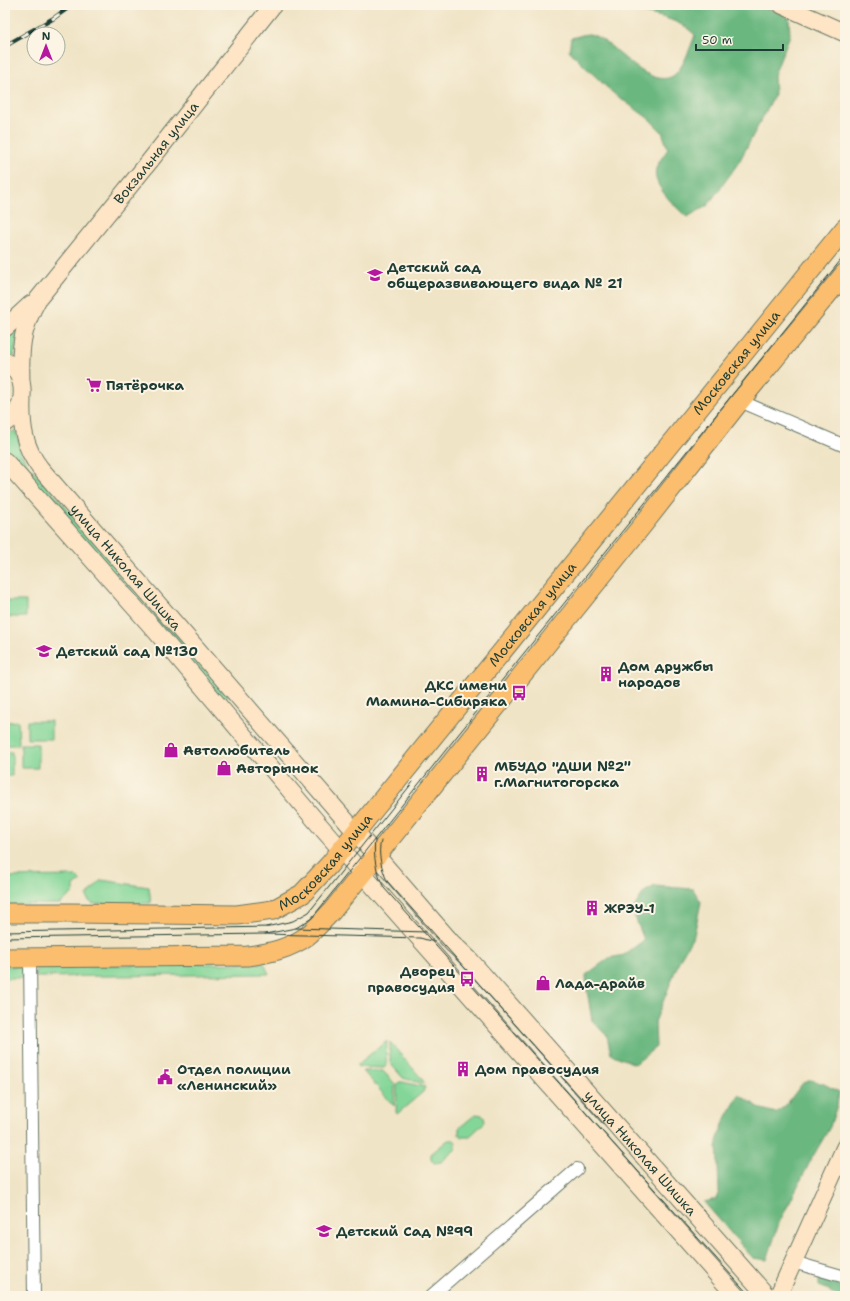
<svg xmlns="http://www.w3.org/2000/svg" width="850" height="1301" font-family="'Shantell Sans',sans-serif">
	<style>
		.green { fill: #83d698; stroke: #518a66 }
		.forest { fill: #6ab780; stroke: #447a5a }
		.lines { fill: none; stroke-linecap: round; stroke-linejoin: round }
		.street-casing { stroke: #687767; stroke-width: 14 }
		.secondary-casing { stroke: #687767; stroke-width: 19 }
		.primary-casing { stroke: #687767; stroke-width: 21 }
		.street { stroke: #fff; stroke-width: 12 }
		.secondary { stroke: #fde5c5; stroke-width: 17 }
		.primary { stroke: #fbbe6e; stroke-width: 19 }
		.tram { stroke: #1f3d34; stroke-width: 1 }
		.rail-casing { stroke: #1f3d34; stroke-width: 4.5 }
		.rail { stroke: #fcf5e5; stroke-width: 3; stroke-dasharray: 9; stroke-linecap: butt }
		.labels { text-anchor: middle; stroke-width: 4; stroke-linejoin: round; paint-order: stroke }
		.street-label { font-size: 14px; fill: #1f3d34; stroke: #fcf5e5 }
		.poi-label { font-size: 14px; font-weight: bold; fill: #1f3d34; stroke: #fcf5e5; text-anchor: start }
	</style>
	<rect width="100%" height="100%" fill="#fcf5e5"/>
	<filter id="ink" filterUnits="userSpaceOnUse"><feTurbulence type="fractalNoise" baseFrequency=".025" numOctaves="2"/><feDisplacementMap in="SourceGraphic" scale="8" xChannelSelector="R" yChannelSelector="G"/><feConvolveMatrix kernelMatrix="1 2 1 2 8 2 1 2 1" color-interpolation-filters="sRGB"/></filter>
	<filter id="wash" filterUnits="userSpaceOnUse"><feTurbulence type="fractalNoise" baseFrequency=".012" numOctaves="4" result="noise"/><feDisplacementMap in="SourceGraphic" scale="16" xChannelSelector="R" yChannelSelector="G"/><feGaussianBlur stdDeviation="0.9" result="paint"/><feColorMatrix in="noise" values="0 0 0 0 0 0 0 0 0 0 0 0 0 0 0 0 0 1.4 0 .05"/><feComposite in="paint" operator="in"/></filter>
	<g filter="url(#wash)">
		<rect width="100%" height="100%" fill="#f0e4c6"/>
		<!-- green -->
		<path class="green" d="M19 324 14 358 5 350V338Z
			M15 430 19 440 20 452 28 465 231 693 222 701 5 456V438Z
			M5 601H26V617H5Z
			M18 721 19 745H5V722Z
			M27 721H51V739H27Z
			M21 744H38V768H21Z
			M5 752H12V776H5Z
			M76 876 81 881 74 886V892L60 904 5 905V877Z
			M101 880 149 887 151 903 93 904 88 900 87 896Z
			M264 963 269 974 36 977V966Z
			M5 966H22V978H5Z
			M387 1041 386 1066 384 1068 358 1067V1064Z
			M390 1042 422 1079 425 1084 403 1078 390 1063Z
			M363 1071H383L395 1084 394 1106Z
			M399 1082H403L425 1087 423 1092 397 1114 396 1112 397 1085Z
			M476 1114 482 1115 484 1117 485 1122 469 1137H462L459 1135V1128Z
			M448 1140H454L456 1142V1149L441 1162 434 1163 431 1160V1154Z"/>
		<!-- forest -->
		<path class="forest" d="M612 5H755L781 13 789 18 790 35 774 75 775 94 739 162 719 190 707 206 687 217C676 207 651 185 656 169 658 162 664 155 668 149L662 132 648 118 613 93 578 60 569 50 571 38C576 37 584 34 589 34 597 35 607 43 613 48 626 59 652 85 671 77 682 72 691 46 695 35 674 13 639 15 612 5Z
			M655 886 693 889 701 902 694 935 680 959 655 1022 656 1047 635 1064 611 1054 607 1036 592 1021 587 990 586 975 609 958 624 955 644 940 634 914 633 909 644 892Z
			M811 1080 824 1084 839 1092 837 1105 830 1127 812 1158 779 1223 767 1260 753 1258 743 1247 704 1202 716 1199 719 1191 717 1141 724 1122 739 1095 762 1109 776 1113 786 1105 802 1084Z
			M824 1278 845 1285V1296H836L827 1289 819 1286V1279Z"/>
	</g>
	<g filter="url(#ink)">
		<g class="lines">
			<!-- street casing -->
			<g class="street-casing">
				<path id="street" d="M740 401 845 446
					M30 958 34 1296
					M793 1262 845 1277
					M431 1296 577 1169"/>
			</g>
			<!-- secondary casing -->
			<g class="secondary-casing">
				<g id="secondary">
					<path d="M782 5 845 33"/>
					<path d="M5 328 31 304"/>
					<path d="M5 361C28 375 28 408 5 423"/>
					<path id="s1" d="M21 382C20 349 21 329 38 299L149 162 273 5"/>
					<path id="s2" d="M22 400C21 426 24 447 40 468L452 943 469 959 767 1296"/>
					<path d="M5 461 154 629 321 827 736 1296"/>
					<path d="M778 1296 845 1147"/>
				</g>
			</g>
			<!-- primary casing -->
			<g class="primary-casing">
				<g id="primary">
					<path id="s3" d="M5 913H70L237 915 273 910 302 894 329 865 845 228"/>
					<path d="M5 958 248 956C270 953 289 949 307 936 316 929 324 919 332 911L645 522 740 401 845 273"/>
				</g>
			</g>
			<!-- street -->
			<use href="#street" class="street"/>
			<!-- secondary -->
			<use href="#secondary" class="secondary"/>
			<!-- primary -->
			<use href="#primary" class="primary"/>
			<!-- tram -->
			<path class="tram" d="M375 840C373 857 376 872 384 888L750 1296
				M381 841C377 854 382 869 387 881L605 1125
				M266 927 293 921 309 912 413 782
				M296 928 426 932
				M5 932 270 927
				M265 934 296 928 312 918 449 746 845 255
				M5 938 265 934 420 938 434 942"/>
			<!-- rail casing -->
			<g class="rail-casing">
				<path id="rail" d="M5 46 54 18 72 5"/>
			</g>
			<!-- rail -->
			<use href="#rail" class="rail"/>
		</g>
	</g>
	<!-- icons -->
	<defs>
		<g id="school-bare" transform="scale(1.2)"><path d="M0-5L7-2L0 1L-7-2ZM-4 1L0 2.5L4 1V4Q0 6-4 4Z" fill="#b5179e" stroke="#fcf5e5" stroke-width="2.5" paint-order="stroke"/></g>
		<g id="supermarket-bare" transform="scale(1.2)"><path d="M-6-5.5h2.5l.6 2H6L4.5 2H-2.5L-4.4-4H-6ZM-1.5 3.2a1.3 1.3 0 1 0 .1 0ZM3 3.2a1.3 1.3 0 1 0 .1 0Z" fill="#b5179e" stroke="#fcf5e5" stroke-width="2.5" paint-order="stroke"/></g>
		<g id="building-bare" transform="scale(1.2)"><path d="M-4-6H4V6H1V3H-1V6H-4ZM-2.5-4.3h1.7v1.8h-1.7ZM.8-4.3h1.7v1.8H.8ZM-2.5-1h1.7V.8h-1.7ZM.8-1h1.7V.8H.8Z" fill="#b5179e" stroke="#fcf5e5" stroke-width="2.5" paint-order="stroke"/></g>
		<g id="bus-bare" transform="scale(1.2)"><path d="M-5-6H5V4H4V6H2V4H-2V6H-4V4H-5ZM-3.5-4V0h7V-4ZM-3.5 1.2v1.5H-2V1.2ZM2 1.2v1.5H3.5V1.2Z" fill="#b5179e" stroke="#fcf5e5" stroke-width="2.5" paint-order="stroke"/></g>
		<g id="shop-bare" transform="scale(1.2)"><path d="M-5-2.5h2.3a2.7 3.5 0 0 1 5.4 0H5L5.5 6h-11ZM-1.5-2.5h3a1.5 2.3 0 0 0-3 0Z" fill="#b5179e" stroke="#fcf5e5" stroke-width="2.5" paint-order="stroke"/></g>
		<g id="civic-bare" transform="scale(1.2)"><path d="M-.6-6.5H3V-4.5H.6V-3L4-1V1h2V6H-6V1h2V-1L-.6-3ZM-1.2 2.5V6h2.4V2.5Z" fill="#b5179e" stroke="#fcf5e5" stroke-width="2.5" paint-order="stroke"/></g>
	</defs>
	<g fill-rule="evenodd">
		<use href="#school-bare" x="375" y="275"/>
		<use href="#supermarket-bare" x="94" y="385"/>
		<use href="#school-bare" x="44" y="651"/>
		<use href="#building-bare" x="606" y="674"/>
		<use href="#bus-bare" x="519" y="693"/>
		<use href="#shop-bare" x="171" y="750"/>
		<use href="#shop-bare" x="224" y="768"/>
		<use href="#building-bare" x="482" y="774"/>
		<use href="#building-bare" x="592" y="908"/>
		<use href="#bus-bare" x="467" y="979"/>
		<use href="#shop-bare" x="543" y="983"/>
		<use href="#building-bare" x="463" y="1069"/>
		<use href="#civic-bare" x="165" y="1077"/>
		<use href="#school-bare" x="324" y="1231"/>
	</g>
	<g class="labels">
		<!-- street labels -->
		<g class="street-label">
			<text dy="5" stroke="none"><textPath href="#s1" startOffset="274">Вокзальная улица</textPath></text>
			<text dy="5" stroke="none"><textPath href="#s3" startOffset="988">Московская улица</textPath></text>
			<text dy="5" stroke="none"><textPath href="#s2" startOffset="203">улица Николая Шишка</textPath></text>
			<text dy="5" stroke="none"><textPath href="#s3" startOffset="664">Московская улица</textPath></text>
			<text dy="5" stroke="none"><textPath href="#s3" startOffset="340">Московская улица</textPath></text>
			<text dy="5" stroke="none"><textPath href="#s2" startOffset="983">улица Николая Шишка</textPath></text>
		</g>
		<!-- poi labels -->
		<g class="poi-label">
			<text x="387" y="272">Детский сад<tspan x="387" dy="16">общеразвивающего вида № 21</tspan></text>
			<text x="106" y="390">Пятёрочка</text>
			<text x="56" y="656">Детский сад №130</text>
			<text x="618" y="671">Дом дружбы<tspan x="618" dy="16">народов</tspan></text>
			<text x="507" y="690" text-anchor="end">ДКС имени<tspan x="507" dy="16">Мамина-Сибиряка</tspan></text>
			<text x="183" y="755">Автолюбитель</text>
			<text x="494" y="771">МБУДО "ДШИ №2"<tspan x="494" dy="16">г.Магнитогорска</tspan></text>
			<text x="236" y="773">Авторынок</text>
			<text x="604" y="913">ЖРЭУ-1</text>
			<text x="455" y="976" text-anchor="end">Дворец<tspan x="455" dy="16">правосудия</tspan></text>
			<text x="555" y="988">Лада-драйв</text>
			<text x="177" y="1074">Отдел полиции<tspan x="177" dy="16">«Ленинский»</tspan></text>
			<text x="475" y="1074">Дом правосудия</text>
			<text x="336" y="1236">Детский Сад №99</text>
		</g>
	</g>
	<!-- margin -->
	<rect width="850" height="1301" fill="none" stroke="#fcf5e5" stroke-width="20"/>
	<!-- north arrow -->
	<g transform="translate(46 46)"><circle r="19" fill="#fcf5e5" stroke="#a4ab9e"/>
	<path d="M0-3L7 15L0 10L-7 15Z" fill="#b5179e"/>
	<text y="-6" font-size="11" font-weight="bold" text-anchor="middle" fill="#1f3d34">N</text>
	</g>
	<!-- scale -->
	<path d="M696 44v6h87v-6" fill="none" stroke="#1f3d34" stroke-width="2"/>
	<text x="702" y="44" font-size="12" fill="#1f3d34" stroke="#fcf5e5" stroke-width="3" paint-order="stroke">50 m</text>
</svg>
